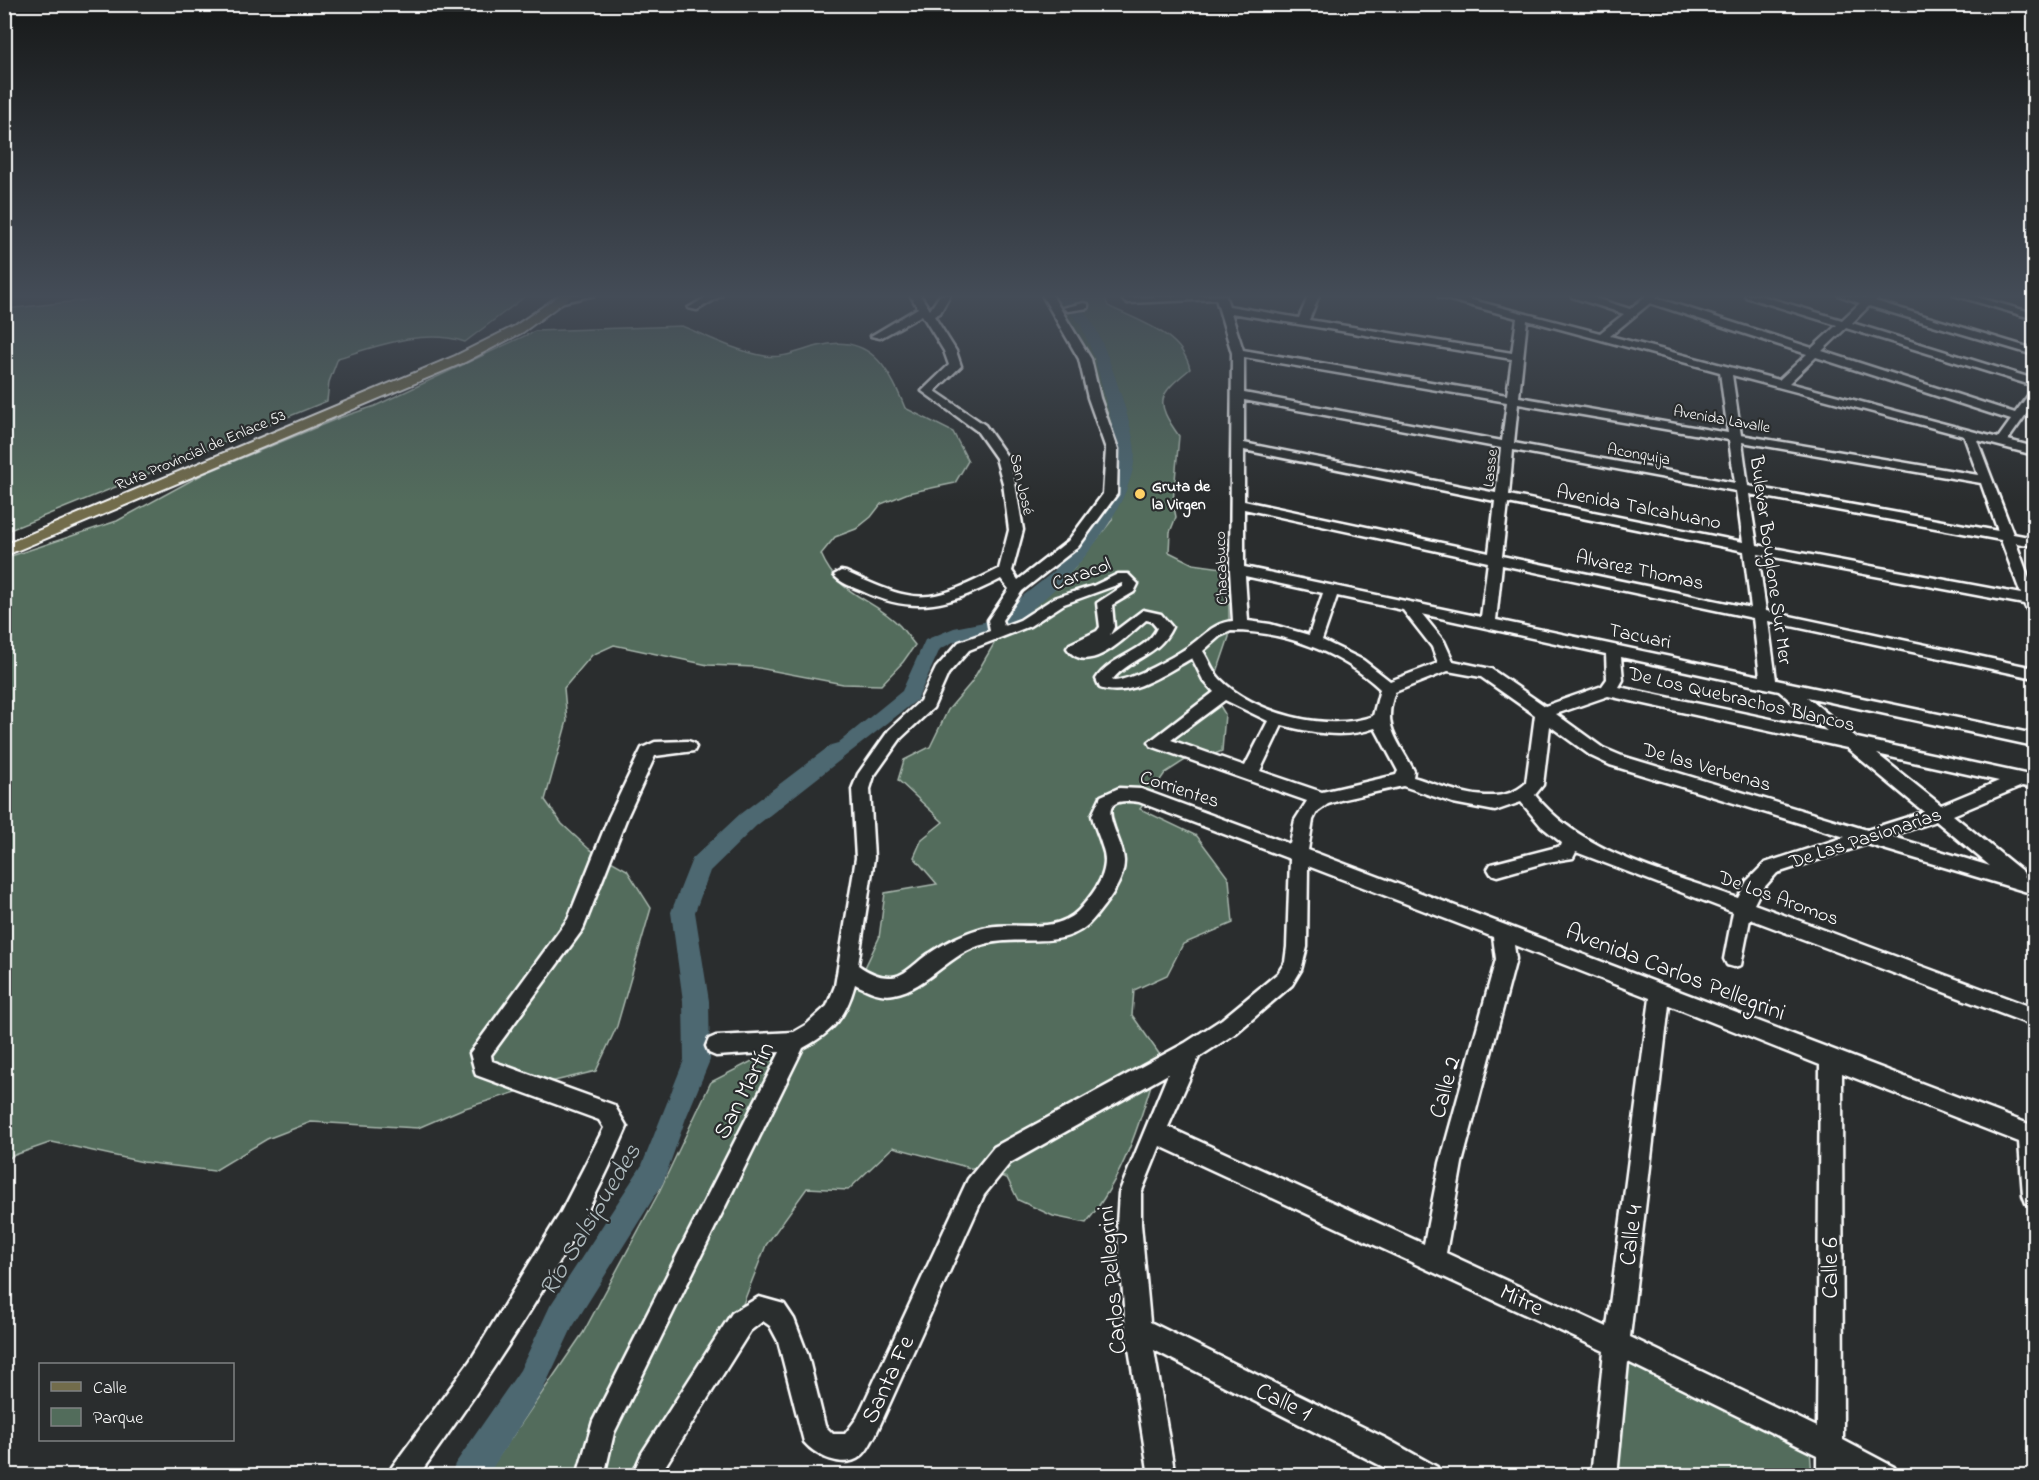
<svg xmlns="http://www.w3.org/2000/svg" width="2039" height="1480" font-family="'Indie Flower',sans-serif">
	<style>
		.green { fill: #526c5b; stroke: #a8b6ad; stroke-width: 1.5 }
		.lines { fill: none; stroke-linecap: round; stroke-linejoin: round }
		.river { fill: #4d6771; fill-rule: evenodd }
		.minor-casing { stroke: #fff; stroke-width: 5 }
		.major-casing { stroke: #fff; stroke-width: 4 }
		.minor { fill: #2a2d2e; fill-rule: evenodd }
		.major { fill: #726c4b; fill-rule: evenodd }
		.poi-dot { fill: #ffd166; stroke: #2a2d2e; stroke-width: 2 }
		.labels { text-anchor: middle; stroke-width: 4.5; stroke-linejoin: round; paint-order: stroke }
		.far-street-label { font-size: 16px; fill: #fff; stroke: #2a2d2e }
		.far-poi-label { font-size: 16px; font-weight: bold; fill: #fff; stroke: #2a2d2e; text-anchor: start }
		.street-label { font-size: 20px; fill: #fff; stroke: #2a2d2e }
		.near-street-label { font-size: 24px; fill: #fff; stroke: #2a2d2e }
		.near-water-label { font-size: 26px; font-style: italic; fill: #afbbbf; stroke: #2a2d2e }
	</style>
	<rect width="100%" height="100%" fill="#2a2d2e"/>
	<filter id="ink" filterUnits="userSpaceOnUse"><feTurbulence type="fractalNoise" baseFrequency=".0167" numOctaves="2"/><feDisplacementMap in="SourceGraphic" scale="12" xChannelSelector="R" yChannelSelector="G"/><feConvolveMatrix kernelMatrix="1 2 1 2 8 2 1 2 1" color-interpolation-filters="sRGB"/></filter>
	<g filter="url(#ink)">
		<!-- green -->
		<path class="green" d="M116 295H527L465 342C425 328 377 346 338 358L329 382 327 401 5 532V309L98 299Z
			M1052 295H1104L1108 306C1138 321 1182 333 1190 369 1158 395 1154 401 1179 436L1173 502 1176 517 1170 532 1169 552 1193 564 1237 570 1229 587V637L1215 678 1214 696 1225 714 1222 751 1208 757 1193 755 1165 773 1140 809 1197 836 1229 879 1233 923 1183 944 1167 975 1134 990 1132 1015 1160 1055C1142 1115 1127 1173 1086 1223L1053 1216 1018 1200 1007 1178 893 1147 848 1190 807 1188 766 1245 743 1304 688 1385 639 1475 485 1476 583 1333 658 1194 711 1082 795 1039 860 978 879 938 885 893 937 884 914 857 922 839 943 822 898 780 904 760 930 747 948 710 971 683 995 642 1074 568 1112 520 1119 448 1085 348Z
			M682 326C708 337 736 351 765 356 783 359 801 350 818 346 869 333 889 367 905 408L953 432 968 461 955 483 908 493 881 504 871 517 856 529 835 537 821 554C840 598 871 596 900 626 905 632 910 639 915 645L903 662 881 685 843 684 754 667 708 665 614 645 592 655 564 688 567 721 545 800 562 824 589 849 627 870 651 908 617 1026 596 1071 542 1084 462 1109 418 1128 311 1122 267 1139 214 1171 143 1162 52 1142 12 1156 5 1162V558L117 521 203 474 339 418 375 406 535 331Z
			M1629 1363 1810 1450 1812 1475 1618 1476Z"/>
		<g class="lines">
			<!-- river -->
			<path class="river" d="M1055 295H1069C1076 303 1086 312 1092 322 1104 339 1135 431 1135 451 1135 513 1050 607 996 632 986 637 975 635 965 638 956 640 948 645 940 649L917 700 756 826 710 871 695 912 709 1001 710 1060 686 1118 663 1183 572 1328 542 1392 487 1476H450L455 1464 520 1370 550 1306 642 1165 684 1060 683 1001 671 912 692 859 740 814 831 745 838 743 902 691 925 640 954 628 984 622 1010 606 1053 572 1081 538 1113 488 1119 450 1095 359 1081 325Z"/>
			<!-- minor casing -->
			<g class="minor-casing">
				<path id="minor" d="M572 295H595L563 302 558 299Z
					M710 295H722L697 310 688 308Z
					M910 295H920L930 310 940 295H950L940 313 934 316 956 351 961 366 935 391 985 425 1008 458 1015 483 1023 530 1012 571 1018 580 1068 541 1103 494 1106 449 1088 398 1079 359 1042 295H1052L1091 359 1100 398 1118 449 1117 494 1078 547 1022 591 1002 620 1004 626 1020 620 1054 598 1093 586 1118 574H1128L1138 584 1134 592 1112 605 1114 627 1110 635 1143 610 1161 614 1172 627C1158 657 1131 657 1112 680L1114 681C1134 679 1172 658 1188 647 1204 636 1213 623 1233 621L1230 570 1232 353 1216 299 1128 303 1123 300 1124 298 1225 295 1229 306 1299 318 1309 295H1319L1309 320 1512 353 1517 318 1439 297 1438 295H1453L1600 333 1624 314 1572 297 1571 295H1585L1630 309 1647 295H1658L1656 298 1812 348 1837 325 1746 297 1745 295H1759L1842 320 1860 303 1838 295 1865 298 1870 295H1880L1875 301 2034 349V355L1869 306 1852 323 2034 379V386L1846 328 1822 351 2015 413 2030 393 2034 392V403L2008 440 2034 447V455L1977 440 2013 534 2034 538V546L2016 543 2034 592V612L2028 611 2024 604 1758 554 1766 611 2034 668V678L1768 621 1776 680 2034 734V746L1807 697 1857 738 2034 776V788L2022 786 1953 815 2023 872 2025 877 2034 880V894L1867 844 1777 873 1760 892 1754 904 2034 1008V1026L1750 919 1741 965 1734 967 1727 965 1724 959 1733 912 1576 852 1573 858 1547 862 1497 876 1491 874 1488 869 1491 864 1561 846 1562 843 1541 826 1521 802 1495 811 1453 803 1403 786 1344 799 1328 804 1317 812 1313 820 1308 850 2034 1126V1206L2026 1203 2023 1195 2019 1142 1842 1073 1843 1440 1894 1467 1898 1476H1857L1843 1469V1476H1817V1455L1628 1362 1617 1476H1591L1604 1351 1160 1146 1141 1193V1224L1150 1322 1385 1438 1437 1467 1441 1476H1401L1154 1350 1175 1476H1149L1126 1329 1117 1224 1119 1193 1168 1074 1010 1163 984 1195 875 1436C871 1442 867 1452 861 1456 844 1470 816 1456 804 1442L778 1341 770 1326 763 1321 750 1331 659 1476H632L642 1453 732 1313 759 1297 784 1304 794 1319 808 1356 825 1426 833 1434H845L857 1418 968 1179 994 1147 1185 1043 1222 1019 1278 973 1285 962 1287 947 1290 859 1139 802C1085 794 1124 837 1124 861 1124 882 1107 902 1095 917 1067 953 1023 934 985 944 950 952 928 988 894 994 881 997 867 990 855 984 846 1017 833 1032 803 1048L614 1433 604 1476H577L593 1421 780 1052 716 1056 709 1053 706 1046 709 1039 716 1036 794 1032 806 1025 827 1006 835 986 856 858 852 789 858 774 889 730 920 701 936 668 959 642 990 631 988 620 1009 589 1001 579C950 605 916 616 862 591 853 587 840 583 834 575L841 571 846 572C918 605 927 605 999 569L1009 530 1003 483 996 458 977 431 922 391 949 365 944 351 922 315 880 338 871 336 918 308ZM1650 303 1807 354 1779 380 1610 336ZM1231 313 1512 359 1507 395 1243 350ZM1527 320 1720 372 1728 433 1519 397ZM1244 357 1507 402 1502 441 1244 393ZM1816 357 2011 420 1998 438 1789 383ZM1732 375 1964 436 1978 475 1741 435ZM1244 400 1501 448 1496 493 1244 443ZM1518 404 1729 440 1735 483 1514 443ZM1742 442 1981 483 1998 531 1748 486ZM1244 450 1495 501 1489 553 1244 501ZM1513 450 1736 491 1743 542 1509 495ZM1749 494 2001 540 2021 594 1757 545ZM1508 503 1744 551 1751 608 1502 556ZM1244 509 1488 562 1481 617 1244 567ZM1502 565 1753 618 1760 676 1496 620ZM1245 576 1323 593 1309 635 1270 624 1248 621ZM1122 583 1123 586 1097 603 1100 627 1097 631 1070 644 1067 648C1088 679 1129 634 1146 620L1151 621 1157 628C1145 653 1111 655 1096 679L1100 688C1130 699 1167 672 1192 658L1203 680 1214 692 1149 742 1151 746 1307 801 1295 820 1290 844 1141 789 1119 788 1101 796 1092 815C1094 826 1099 835 1102 846 1112 870 1095 892 1079 910 1053 937 1011 919 979 929 961 934 945 943 930 953 918 960 906 976 892 977 879 978 868 972 858 965L874 858 870 789 874 776 901 738 933 708 948 674 969 650 1030 626 1064 604ZM1337 596 1403 610 1432 647 1438 663 1390 681 1363 660 1322 640ZM1422 614 1606 654 1607 679 1602 686 1545 706 1491 669 1453 661 1444 641ZM1231 631C1284 631 1341 652 1380 689L1373 716C1327 733 1253 713 1220 679 1212 671 1209 660 1203 651L1220 636ZM1621 657 1779 691 1827 731 1619 687 1623 680ZM1448 671 1481 677 1535 715 1526 783C1497 811 1446 787 1413 777L1414 771C1399 741 1381 727 1395 692ZM1608 696 1847 748 1924 812 1867 830 1622 756 1603 748 1556 714ZM1225 700 1268 721 1245 766 1171 740ZM1282 725C1312 733 1345 739 1375 728L1398 771 1396 775 1322 792 1260 771ZM1550 726 1591 756 1610 765 1845 837 1765 863 1747 881 1738 898C1669 873 1582 854 1535 795L1543 785ZM1877 754 1999 781 1941 805ZM1936 821 1990 866 1890 836ZM1308 866 1493 937 1496 959 1440 1163 1424 1244 1168 1127 1199 1057 1236 1033 1292 985 1301 970 1307 947ZM1514 945 1650 998 1607 1327 1446 1253 1462 1163 1516 959ZM1669 1005 1820 1065 1817 1427 1630 1337Z
					M1954 295H1969L2034 313V319Z
					M1084 303 1088 304V308L1068 311 1063 308Z
					M688 741 694 743 696 747 694 751 655 756 627 817 583 929 491 1055 492 1061 614 1105 627 1127C574 1252 497 1366 418 1476H388L392 1467 470 1361 561 1212 604 1128 599 1120 476 1075 470 1053 568 919 609 817 642 748 655 742Z"/>
			</g>
			<!-- major casing -->
			<g class="major-casing">
				<path id="major" d="M560 295H573L523 332 465 362 4 556V545L455 356 515 326Z"/>
			</g>
			<!-- minor -->
			<use href="#minor" class="minor"/>
			<!-- major -->
			<use href="#major" class="major"/>
		</g>
	</g>
	<!-- sky -->
	<linearGradient id="sky" x2="0" y2="1"><stop stop-color="#171919"/><stop offset="0.59" stop-color="#444c57"/><stop offset="1" stop-color="#444c57" stop-opacity="0"/></linearGradient>
	<rect width="2039" height="502" fill="url(#sky)"/>
	<!-- markers -->
	<circle class="poi-dot" cx="1140" cy="494" r="6"/>
	<g class="labels">
		<!-- far-street labels -->
		<g class="far-street-label">
			<text transform="translate(1722 418) rotate(10)" y="6">Avenida Lavalle</text>
			<text transform="translate(200 449) rotate(-23)" y="6">Ruta Provincial de Enlace 53</text>
			<text transform="translate(1639 453) rotate(10)" y="6">Aconquija</text>
			<text transform="translate(1489 468) rotate(-84)" y="6">Lasse</text>
			<text transform="translate(1023 484) rotate(77)" y="6">San José</text>
			<text transform="translate(1220 568) rotate(-92)" y="6">Chacabuco</text>
		</g>
		<!-- far-poi labels -->
		<g class="far-poi-label">
			<text x="1152" y="491">Gruta de<tspan x="1152" dy="18">la Virgen</tspan></text>
		</g>
		<!-- street labels -->
		<g class="street-label">
			<text transform="translate(1639 506) rotate(11)" y="7">Avenida Talcahuano</text>
			<text transform="translate(1772 560) rotate(82)" y="7">Bulevar Bouglone Sur Mer</text>
			<text transform="translate(1640 569) rotate(12)" y="7">Alvarez Thomas</text>
			<text transform="translate(1081 573) rotate(-20)" y="7">Caracol</text>
			<text transform="translate(1640 635) rotate(12)" y="7">Tacuari</text>
			<text transform="translate(1742 698) rotate(13)" y="7">De Los Quebrachos Blancos</text>
			<text transform="translate(1707 766) rotate(16)" y="7">De las Verbenas</text>
			<text transform="translate(1180 788) rotate(18)" y="7">Corrientes</text>
			<text transform="translate(1865 837) rotate(-18)" y="7">De Las Pasionarias</text>
			<text transform="translate(1779 897) rotate(20)" y="7">De Los Aromos</text>
		</g>
		<!-- near-street labels -->
		<g class="near-street-label">
			<text transform="translate(1676 971) rotate(21)" y="8">Avenida Carlos Pellegrini</text>
			<text transform="translate(1444 1087) rotate(-75)" y="8">Calle 2</text>
			<text transform="translate(743 1090) rotate(-63)" y="8">San Martín</text>
			<text transform="translate(1630 1235) rotate(-83)" y="8">Calle 4</text>
			<text transform="translate(1829 1268) rotate(-90)" y="8">Calle 6</text>
			<text transform="translate(1111 1280) rotate(-95)" y="8">Carlos Pellegrini</text>
			<text transform="translate(1522 1299) rotate(25)" y="8">Mitre</text>
			<text transform="translate(887 1379) rotate(-65)" y="8">Santa Fe</text>
			<text transform="translate(1284 1401) rotate(26)" y="8">Calle 1</text>
		</g>
		<!-- near-water labels -->
		<g class="near-water-label">
			<text transform="translate(589 1219) rotate(-59)" y="9">Río Salsipuedes</text>
		</g>
	</g>
	<!-- margin -->
	<rect width="2039" height="1480" fill="none" stroke="#2a2d2e" stroke-width="24"/>
	<rect x="12" y="12" width="2015" height="1456" fill="none" stroke="#fff" stroke-width="2" filter="url(#ink)"/>
	<!-- legend -->
	<rect x="39" y="1363" width="195" height="78" fill="#2a2d2e" stroke="#7f8182" stroke-width="1.5"/>
	<rect x="51" y="1382" width="30" height="9" fill="#726c4b" stroke="#7f8182" stroke-width="1.5"/>
	<text x="93" y="1393" font-size="18" fill="#ffffff">Calle</text>
	<rect x="51" y="1408" width="30" height="18" fill="#526c5b" stroke="#7f8182" stroke-width="1.5"/>
	<text x="93" y="1423" font-size="18" fill="#ffffff">Parque</text>
</svg>
